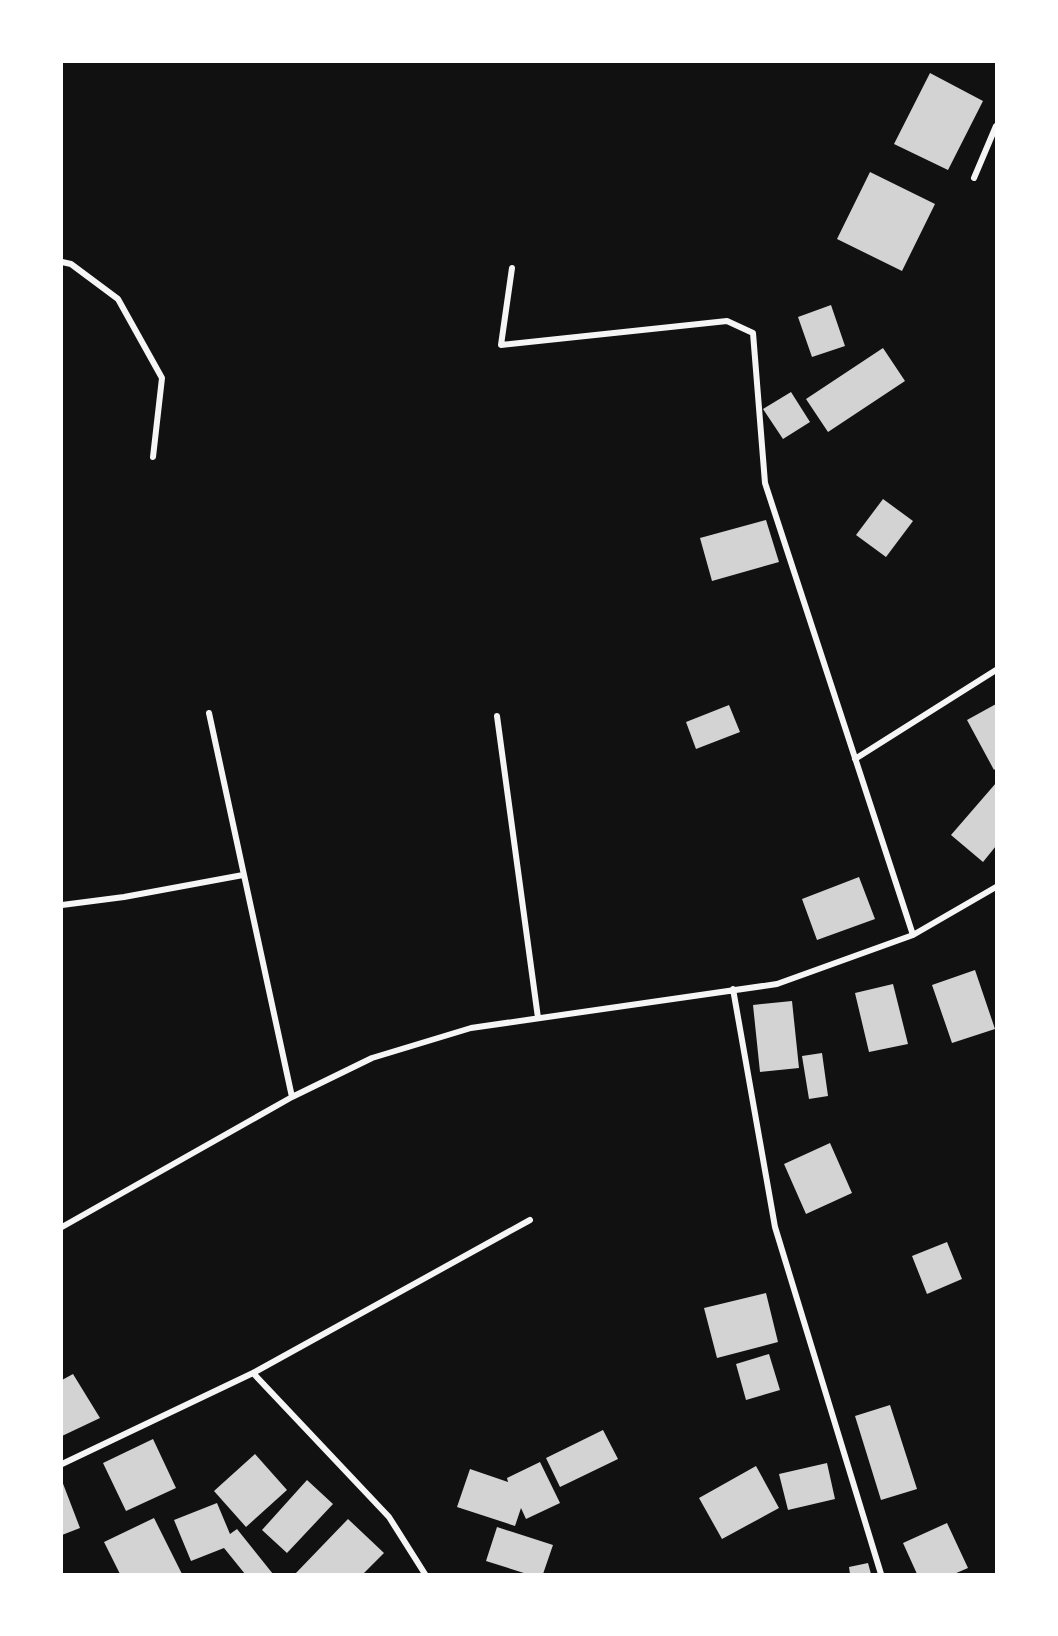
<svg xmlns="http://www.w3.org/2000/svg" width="1058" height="1636" font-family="'DejaVu Sans',sans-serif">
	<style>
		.building { fill: #d3d3d3 }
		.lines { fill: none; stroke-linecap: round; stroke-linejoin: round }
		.minor { stroke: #f5f5f5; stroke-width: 6 }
	</style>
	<rect width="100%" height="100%" fill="#111"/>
	<!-- building -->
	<path class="building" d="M930 73 983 101 948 170 894 144Z
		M870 172 935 204 902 271 837 239Z
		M831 305 845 346 812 357 798 317Z
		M883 348 905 381 828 432 806 399Z
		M791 392 810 422 783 439 763 409Z
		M883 499 913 521 886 557 856 535Z
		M766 520 779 562 712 581 700 538Z
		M996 704V768L994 770 967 720Z
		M729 705 740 732 696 749 686 722Z
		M996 783V846L983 862 951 835Z
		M859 877 875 919 817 940 802 899Z
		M975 970 995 1029 952 1043 932 985Z
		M893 984 908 1044 869 1052 855 993Z
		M792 1001 799 1068 760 1072 753 1005Z
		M822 1053 828 1096 809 1099 802 1056Z
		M830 1143 852 1193 806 1214 784 1164Z
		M947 1242 962 1279 927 1294 912 1256Z
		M766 1293 778 1342 717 1358 704 1308Z
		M769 1354 780 1390 746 1400 736 1364Z
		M73 1374 100 1418 62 1436V1380Z
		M890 1405 917 1489 881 1500 855 1416Z
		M603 1430 618 1459 560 1487 546 1458Z
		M153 1439 176 1488 126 1511 103 1463Z
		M255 1454 287 1490 246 1527 214 1491Z
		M540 1462 560 1503 526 1519 521 1508 515 1526 457 1507 470 1469 508 1482 507 1478Z
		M827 1463 835 1499 788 1510 779 1474Z
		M756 1466 779 1508 722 1539 699 1498Z
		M307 1480 333 1504 287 1553 262 1530Z
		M62 1481 80 1528 62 1535Z
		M217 1503 230 1534 237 1529 273 1574H245L224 1548 191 1561 174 1520Z
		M154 1518 182 1574H120L104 1542Z
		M348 1519 384 1553 363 1574H298L296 1573Z
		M947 1523 968 1568 954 1574H917L903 1543Z
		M497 1527 553 1545 543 1574H527L486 1561Z
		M868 1563 871 1574H850L849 1567Z"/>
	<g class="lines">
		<!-- minor -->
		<path class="minor" d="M974 178 996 126
			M62 262 71 264 118 299 162 378 153 457
			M512 268 501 345 727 321 753 333 765 483 913 935
			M209 713 292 1097
			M497 716 538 1018
			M855 759 996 670
			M62 905 124 897 243 875
			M733 989 775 1227 881 1574
			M62 1227 292 1097 372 1058 471 1028 777 984 913 935 996 887
			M253 1373 389 1517 425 1574
			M62 1464 253 1373 530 1220"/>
	</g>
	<!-- border -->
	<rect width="1058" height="1636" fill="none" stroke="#ffffff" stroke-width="126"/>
</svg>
